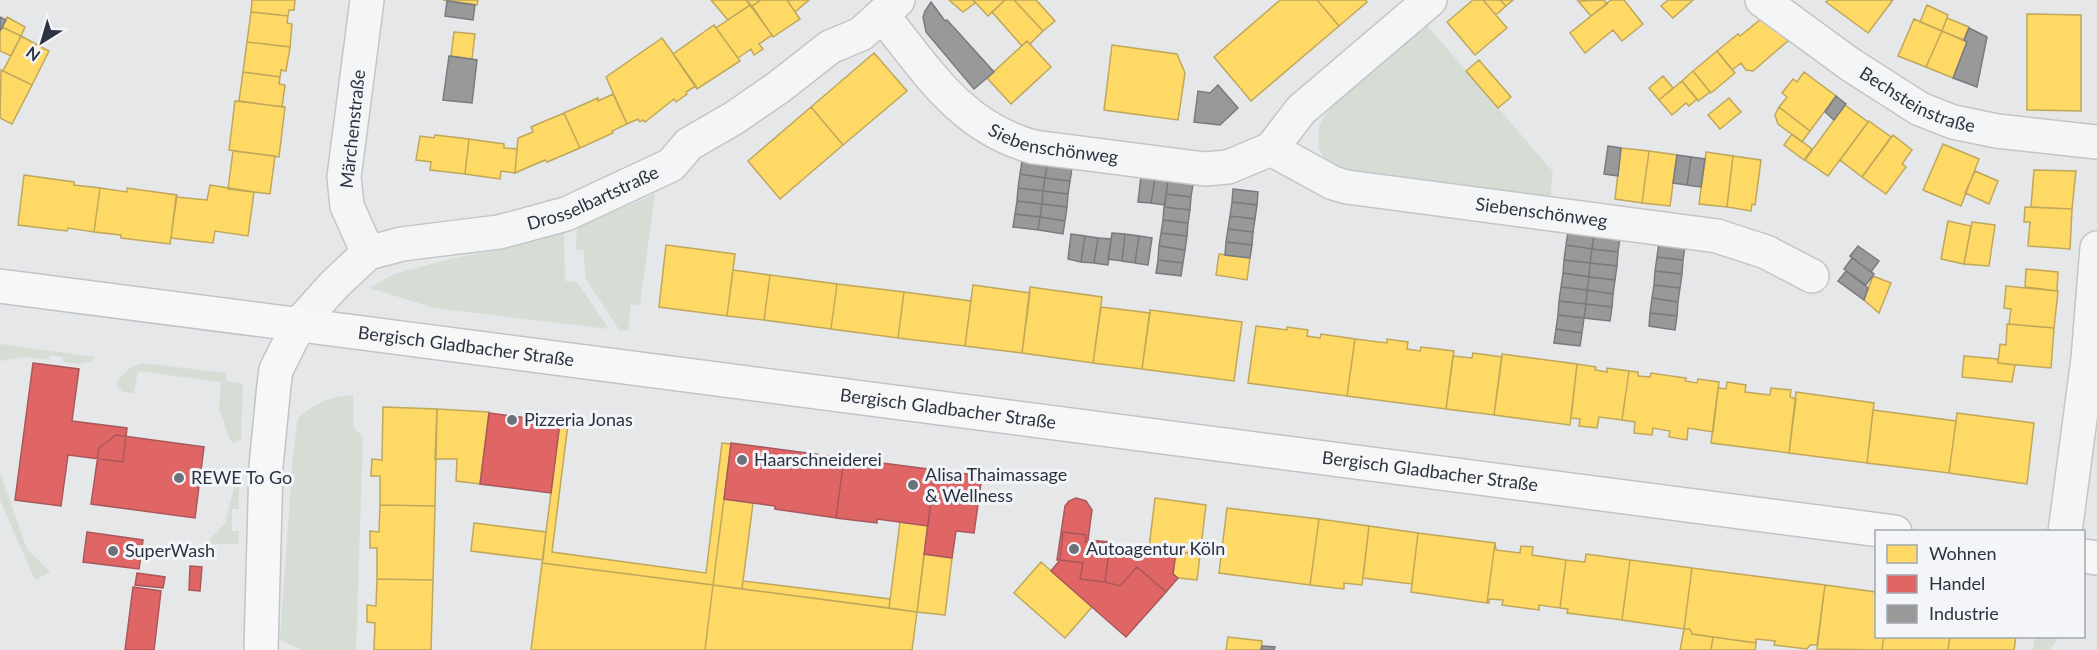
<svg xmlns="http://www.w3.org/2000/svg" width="2097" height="650" font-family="Lato,sans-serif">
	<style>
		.green { fill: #d5ddd5 }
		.homes { fill: #ffd966; stroke: #bfa75b; stroke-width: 1.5 }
		.shops { fill: #e06666; stroke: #aa575b; stroke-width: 1.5 }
		.industry { fill: #999; stroke: #787a7f; stroke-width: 1.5 }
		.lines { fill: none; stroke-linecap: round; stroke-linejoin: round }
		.minor-casing { stroke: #c3c5c7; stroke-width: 36 }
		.major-casing { stroke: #c1c4c7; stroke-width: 36 }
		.minor { stroke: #f4f5f6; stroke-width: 33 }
		.major { stroke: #f7f7f8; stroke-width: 33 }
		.poi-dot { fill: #6c727c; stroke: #f3f5f8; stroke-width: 2 }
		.labels { text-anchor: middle; stroke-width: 6; stroke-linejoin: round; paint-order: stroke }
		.street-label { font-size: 18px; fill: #2b3342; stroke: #f3f5f8 }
		.poi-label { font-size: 18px; fill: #2b3342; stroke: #f3f5f8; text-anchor: start }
	</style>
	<rect width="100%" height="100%" fill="#e5e7e9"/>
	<!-- green -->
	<path class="green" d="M1426 24 1553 172 1550 200 1343 173 1325 160 1318 147 1319 126 1323 118 1342 95Z
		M655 194 640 305 631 304 628 331H620L585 278 584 250H576L577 227Z
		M564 231 565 281 577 282 609 329 434 308 370 288 392 275 449 259 521 245Z
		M0 344 96 357C86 366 77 364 63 362V357L50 355 49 360 25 357 0 361Z
		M142 363 226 373V381L243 384 241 440 233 443 230 440 219 408 221 382 138 371 134 393 123 392 117 386V381L130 368Z
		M353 395V427L363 437 356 650H302L280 640 293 453 298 418C314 403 332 396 353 395Z
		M0 473 27 549 50 572 35 580 0 500Z
		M235 484H239V509H232V531H239V544H213L206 543 225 524Z
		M2035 637V636L2059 637 2049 650H2033Z"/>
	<!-- homes -->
	<path class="homes" d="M252 0H295L294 10H289L288 16 251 12Z
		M443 0H478L477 5Z
		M711 0H746L750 5 728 20Z
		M746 0H761L752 6Z
		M761 0H787L800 19 773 37 752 6Z
		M787 0H809L795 12Z
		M949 0H973L975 3 963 12Z
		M973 0H1005L988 16Z
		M1005 0H1014L1043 31 1030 44 1027 41 1022 46 992 12Z
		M1014 0H1036L1055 21 1043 31Z
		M1280 0H1317L1339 26 1251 101 1214 57Z
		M1317 0H1366L1367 2 1339 26Z
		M1473 0H1483L1507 28 1475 55 1447 22Z
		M1483 0H1500L1506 6 1496 15Z
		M1500 0H1513L1506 6Z
		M1604 0 1607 4 1591 16 1578 1Z
		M1611 0H1624L1643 24 1622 41 1613 30 1585 53 1570 33Z
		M1668 0H1693L1673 18 1661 6Z
		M1828 0H1893L1868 33 1826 2Z
		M750 5 772 35 759 44 763 49 754 55 751 49 738 58 716 28Z
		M1927 5 1948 15 1942 31 1920 22Z
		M251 12 288 16 287 23 292 24 290 47 247 42Z
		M2027 14 2081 15V111L2027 110Z
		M1766 15 1788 41 1753 71 1746 70 1741 63 1732 70 1717 51 1738 34 1740 36Z
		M7 17 25 27 21 36 2 27Z
		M1947 18 1969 27 1964 40 1942 31Z
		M1914 19 1942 31 1926 67 1898 56Z
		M714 25 740 61 697 89 673 54Z
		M2 27 21 36 11 56 0 51V31Z
		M1942 31 1967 42 1953 78 1926 67Z
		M454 32 475 34 472 59 451 56Z
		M21 36 49 51 32 85 3 71Z
		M662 38 696 86 686 92 687 94 676 102 674 99 645 122 643 120 640 122 638 119 627 124 606 77Z
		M1027 41 1051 67 1011 104 987 78Z
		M247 42 290 47 286 71 281 70 280 77 243 72Z
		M1112 45 1177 54 1185 73 1178 120 1104 110Z
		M1717 51 1735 73 1711 93 1693 71Z
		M874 53 907 91 843 145 811 107Z
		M1479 60 1511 97 1498 108 1466 71Z
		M1 70 32 85 12 124 0 118Z
		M1693 71 1710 92 1698 101 1682 81Z
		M243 72 280 77 279 84 285 85 282 107 239 101Z
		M1804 72 1836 96 1810 131 1779 107 1787 97 1782 93 1793 79 1797 82Z
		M1663 76 1673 88 1659 100 1649 88Z
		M1682 81 1697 99 1689 106 1686 103 1672 115 1659 100Z
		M613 94 627 124 612 131 613 133 580 148 564 113 598 98V101Z
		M1729 98 1741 112 1720 129 1708 115Z
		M235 101 285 107 279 157 229 150Z
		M1845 105 1868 122 1828 176 1805 160Z
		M811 107 843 145 780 199 748 161Z
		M1779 107 1810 131 1802 142 1778 124 1775 115Z
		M564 113 580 148 547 162 545 160 515 173 518 138 533 132 531 127Z
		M1869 121 1891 137 1862 177 1840 160Z
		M1792 134 1812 149 1804 160 1784 145Z
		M435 135 469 139 465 174 430 170 431 162 416 160 420 136 434 138Z
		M1893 135 1912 150 1902 164 1906 167 1886 194 1862 177Z
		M469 139 504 144V148L517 149 515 173 501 171 500 179 465 174Z
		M1943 144 1979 159 1961 206 1923 190Z
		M1621 148 1649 151 1642 203 1615 199Z
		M233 151 275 156 270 194 228 189Z
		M1649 151 1677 155 1670 206 1642 203Z
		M1706 152 1733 156 1727 207 1699 204Z
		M1733 156 1761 160 1755 205 1752 204 1751 211 1727 207Z
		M2034 170 2076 171 2072 209 2031 207Z
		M1975 171 1998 181 1989 204 1965 193Z
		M24 175 74 182V185L100 188 94 232 68 228 67 231 18 225Z
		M210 185 254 192 248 236 215 231 213 243 171 238 176 197 207 200Z
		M100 188 127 192V188L177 195 170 244 121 238V235L94 232Z
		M2025 207 2072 209 2070 249 2028 246 2030 222H2024Z
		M1948 221 1971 226 1964 264 1941 259Z
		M1972 222 1995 225 1989 266 1964 264Z
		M666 245 735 254 727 316 659 307Z
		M1219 254 1250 258 1247 280 1216 275Z
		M2026 269 2058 272 2057 291 2025 287Z
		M733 270 770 275 764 320 727 316Z
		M770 275 837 284 831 329 764 320Z
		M1873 276 1891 283 1879 313 1864 300Z
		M837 284 904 292 898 338 831 329Z
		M973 285 1030 293 1022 353 965 346Z
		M2006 286 2058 291 2054 328 2009 324 2011 309 2004 308Z
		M1030 287 1102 297 1093 363 1022 353Z
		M904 292 971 301 965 346 898 338Z
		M1101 307 1150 313 1142 369 1093 363Z
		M1150 310 1242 322 1234 381 1142 369Z
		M2007 324 2054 328 2051 368 1998 363 2000 344 2006 345Z
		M1256 326 1287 330V327L1308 330 1307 336 1320 338 1321 334 1355 339 1347 396 1248 383Z
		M1355 339 1387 343V339L1408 342 1407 349 1420 351 1421 347 1454 351 1446 409 1347 396Z
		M1473 353 1502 357 1494 415 1446 409 1453 356 1472 358Z
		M1502 354 1577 364 1570 425 1494 415Z
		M1964 356 1998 359V363L2015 365 2012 382 1962 377Z
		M1577 364 1596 367 1595 370 1607 372V368L1629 371 1622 420 1599 417 1597 428 1579 426 1580 419 1571 418Z
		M1629 371 1638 372V376L1650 377 1651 373 1686 378 1685 381 1697 383 1698 379 1719 382 1713 432 1688 428 1687 440 1669 437 1670 431 1653 428 1652 435 1634 433 1635 422 1622 420Z
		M1727 382 1746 385 1745 392 1770 395 1771 388 1791 390 1790 397 1796 399 1789 453 1711 443 1718 388 1726 389Z
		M1796 392 1874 403 1867 463 1789 453Z
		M383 407 437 409 435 506 380 505V476H371L372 459 382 460Z
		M437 409 489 412 480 484 456 481 457 459H435Z
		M1873 410 1956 421 1949 473 1867 463Z
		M1957 413 2034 423 2027 484 1949 473Z
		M560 423 568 424 552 552 706 573 722 443 731 444 713 585 542 563Z
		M1155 498 1206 505 1200 555 1149 548Z
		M724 499 753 503 742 589 713 585Z
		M380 505 435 506 433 580 377 579V548H370V531L379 532Z
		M1227 508 1319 519 1310 585 1219 573Z
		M1319 519 1369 526 1362 585 1344 583V589L1310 585Z
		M900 522 928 526 917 612 889 608Z
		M474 523 546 532 543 560 471 551Z
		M1369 526 1418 533 1412 584 1363 578Z
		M1418 533 1495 543 1487 603 1411 592Z
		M1495 543 1496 550 1520 553 1521 546 1533 547 1532 555 1566 560 1560 608 1539 605V610L1502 605 1503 600 1489 599V603H1487Z
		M1176 551 1200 555 1197 580 1178 578 1173 574Z
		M924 554 952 558 945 615 917 612Z
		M1586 554 1630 560 1622 620 1567 613 1568 609 1560 608 1566 560 1585 562Z
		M1630 560 1692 568 1684 629 1622 620Z
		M1041 562 1092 607 1065 638 1014 593Z
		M542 563 713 585 705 650H531Z
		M1692 568 1825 585 1817 645H1810L1807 649 1774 645 1775 641 1756 639V643L1692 634 1690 629H1684Z
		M377 579 433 580 431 650H374L375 623 367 622V605L376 606Z
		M743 581 890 599 889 608 742 589Z
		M713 585 917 612 912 650H705Z
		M1825 585 1876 592V636H1884L1882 650 1817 649Z
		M1684 629H1690L1692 634 1713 637 1711 650H1680Z
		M1884 636H1950L1948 650H1882Z
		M1950 636H2016L2014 650H1948Z
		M1228 637 1262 641 1261 650H1226Z
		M1713 637 1756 643 1755 650H1711Z"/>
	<!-- shops -->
	<path class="shops" d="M33 363 79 369 72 421 127 428 123 462 68 455 61 506 15 500Z
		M489 413 560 422 551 493 480 484Z
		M116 435 204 447 195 518 91 504 99 448Z
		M731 443 844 458 836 518 775 509V506L724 499Z
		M844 458 935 470 928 526 877 519V523L836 518Z
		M935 470 982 476 974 533 956 531 952 558 924 554Z
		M1076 498 1086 501 1092 510 1088 540 1110 542V544L1085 542 1086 535 1063 532 1060 560H1057L1065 506 1069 501Z
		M87 532 143 540 139 569 83 562Z
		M1063 532 1086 535 1085 542 1110 544 1105 582 1080 579 1083 563 1060 560Z
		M1110 544 1176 551 1173 574 1178 578 1166 592 1137 567 1120 586 1105 582Z
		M1060 560 1083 563 1080 579 1105 582 1120 586 1137 567 1166 592 1126 637 1051 571Z
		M190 566 202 567 200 591 189 590Z
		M137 573 165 577 163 588 135 585Z
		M133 587 161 591 154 650H125Z"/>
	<!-- industry -->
	<path class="industry" d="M447 1 475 5 473 20 445 16Z
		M931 2 945 21 947 20 994 72 974 89 926 32 923 17 925 11Z
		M0 17 6 20 0 31Z
		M1969 28 1987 37 1977 87 1953 78 1967 42 1964 40Z
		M449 56 477 60 472 103 443 100Z
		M1218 85 1238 108 1220 125 1194 122 1198 91 1210 93Z
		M1836 96 1846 104 1834 120 1825 112Z
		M1608 146 1621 148 1618 176 1604 174Z
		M1677 155 1691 157 1687 185 1673 183Z
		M1691 157 1705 159 1701 187 1687 185Z
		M1022 161 1047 165 1045 178 1020 174Z
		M1047 165 1072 168 1070 181 1045 178Z
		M1020 174 1045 178 1043 191 1018 188Z
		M1141 176 1155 178 1151 203 1138 202Z
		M1045 178 1070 181 1068 194 1043 191Z
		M1155 178 1168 180 1165 205 1151 203Z
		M1168 181 1193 184 1191 197 1166 194Z
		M1018 188 1043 191 1042 204 1017 201Z
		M1233 189 1258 192 1257 205 1232 202Z
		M1043 191 1068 194 1067 207 1042 204Z
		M1166 194 1191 197 1190 210 1164 207Z
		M1017 201 1042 204 1040 217 1015 214Z
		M1232 202 1257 205 1255 219 1230 216Z
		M1042 204 1067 207 1065 221 1040 217Z
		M1164 207 1190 210 1188 223 1163 220Z
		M1015 214 1040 217 1038 230 1013 227Z
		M1230 216 1255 219 1253 232 1228 229Z
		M1040 217 1065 221 1063 234 1038 230Z
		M1163 220 1188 223 1187 236 1161 233Z
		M1228 229 1253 232 1252 245 1226 242Z
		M1568 232 1594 235 1592 249 1566 245Z
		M1112 233 1125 234 1122 261 1108 259Z
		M1161 233 1187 236 1185 250 1159 246Z
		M1071 234 1085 236 1081 262 1068 259Z
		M1125 234 1139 236 1135 263 1122 261Z
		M1594 235 1620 238 1618 252 1592 249Z
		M1085 236 1098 238 1094 263 1081 262Z
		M1139 236 1152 238 1148 265 1135 263Z
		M1098 238 1111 239 1108 265 1094 263Z
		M1226 242 1252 245 1250 258 1225 255Z
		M1659 243 1685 246 1683 260 1657 257Z
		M1566 245 1592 249 1590 263 1564 260Z
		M1159 246 1185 250 1183 263 1158 260Z
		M1858 246 1879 261 1871 272 1850 256Z
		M1592 249 1618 252 1617 266 1590 263Z
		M1657 257 1683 260 1682 274 1655 271Z
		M1852 258 1874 274 1866 285 1844 269Z
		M1158 260 1183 263 1181 276 1156 273Z
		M1564 260 1590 263 1589 277 1563 273Z
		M1590 263 1617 266 1615 280 1589 277Z
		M1655 271 1682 274 1680 288 1654 285Z
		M1846 271 1868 288 1864 300 1838 281Z
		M1563 273 1589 277 1587 290 1561 287Z
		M1589 277 1615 280 1613 294 1587 290Z
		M1654 285 1680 288 1678 302 1652 298Z
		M1561 287 1587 290 1586 304 1559 301Z
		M1587 290 1613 294 1612 307 1586 304Z
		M1652 298 1678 302 1677 316 1650 313Z
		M1559 301 1586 304 1584 318 1558 315Z
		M1586 304 1612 307 1610 321 1584 318Z
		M1650 313 1677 316 1675 330 1649 326Z
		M1558 315 1584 318 1582 333 1556 329Z
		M1556 329 1582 333 1580 346 1554 343Z
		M1262 646 1275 647 1274 650H1261Z"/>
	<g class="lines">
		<!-- minor casing -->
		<g class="minor-casing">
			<g id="minor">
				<path d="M367 0 344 177 347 206 368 253"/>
				<path id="s1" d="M1762 0 1851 65 1920 109 1953 122 1997 131 2097 142"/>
				<path id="s2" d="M882 15C927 70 961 128 1034 147L1205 169 1228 167 1271 149 1333 183 1347 187 1717 236 1766 252 1812 276"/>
				<path d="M1271 149 1301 110 1430 0"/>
				<path id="s3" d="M299 324 334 285 368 253 402 244 499 232 566 214 671 165 689 144 734 118 779 87 830 47 861 34 898 0"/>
				<path d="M2065 532 2088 359 2097 248"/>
			</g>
		</g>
		<!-- major casing -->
		<g class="major-casing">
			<g id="major">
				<path id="s4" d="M0 286 1895 532"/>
				<path d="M2084 556 2097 558"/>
				<path d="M261 650 266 466 274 385 276 370 299 324"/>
			</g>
		</g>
		<!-- minor -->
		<use href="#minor" class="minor"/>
		<!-- major -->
		<use href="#major" class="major"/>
	</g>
	<!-- markers -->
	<g class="poi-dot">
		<circle cx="512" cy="420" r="6"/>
		<circle cx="742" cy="460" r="6"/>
		<circle cx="179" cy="478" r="6"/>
		<circle cx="913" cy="485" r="6"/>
		<circle cx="1074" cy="549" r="6"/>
		<circle cx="113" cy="551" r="6"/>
	</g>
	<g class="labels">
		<!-- street labels -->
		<g class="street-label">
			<text dy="6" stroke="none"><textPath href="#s1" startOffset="186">Bechsteinstraße</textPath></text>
			<text transform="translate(353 129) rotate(-84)" y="6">Märchenstraße</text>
			<text dy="6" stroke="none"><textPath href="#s2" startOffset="224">Siebenschönweg</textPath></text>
			<text dy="6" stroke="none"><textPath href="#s3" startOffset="332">Drosselbartstraße</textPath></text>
			<text dy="6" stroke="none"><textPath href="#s2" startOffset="729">Siebenschönweg</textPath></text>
			<text dy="6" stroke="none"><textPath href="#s4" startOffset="470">Bergisch Gladbacher Straße</textPath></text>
			<text dy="6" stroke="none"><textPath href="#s4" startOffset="956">Bergisch Gladbacher Straße</textPath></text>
			<text dy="6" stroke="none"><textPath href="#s4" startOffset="1442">Bergisch Gladbacher Straße</textPath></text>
		</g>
		<!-- poi labels -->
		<g class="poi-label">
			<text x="524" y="426">Pizzeria Jonas</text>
			<text x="754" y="466">Haarschneiderei</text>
			<text x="925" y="481">Alisa Thaimassage<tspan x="925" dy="21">&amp; Wellness</tspan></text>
			<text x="191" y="484">REWE To Go</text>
			<text x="1086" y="555">Autoagentur Köln</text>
			<text x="125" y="557">SuperWash</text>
		</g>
	</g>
	<!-- legend -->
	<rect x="1875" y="530" width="210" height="108" fill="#f3f5f8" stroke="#a3a7af" stroke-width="1.5"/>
	<rect x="1887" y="545" width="30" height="18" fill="#ffd966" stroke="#a3a7af" stroke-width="1.5"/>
	<text x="1929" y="560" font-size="18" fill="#2b3342">Wohnen</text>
	<rect x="1887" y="575" width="30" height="18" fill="#e06666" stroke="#a3a7af" stroke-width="1.5"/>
	<text x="1929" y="590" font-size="18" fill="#2b3342">Handel</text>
	<rect x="1887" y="605" width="30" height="18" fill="#999999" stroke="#a3a7af" stroke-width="1.5"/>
	<text x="1929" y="620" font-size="18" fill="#2b3342">Industrie</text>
	<!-- north arrow -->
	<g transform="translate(42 42) rotate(217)" stroke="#f3f5f8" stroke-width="4.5" paint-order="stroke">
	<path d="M0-4.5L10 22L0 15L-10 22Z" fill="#2b3342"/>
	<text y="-9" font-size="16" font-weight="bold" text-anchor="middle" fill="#2b3342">N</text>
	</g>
</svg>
